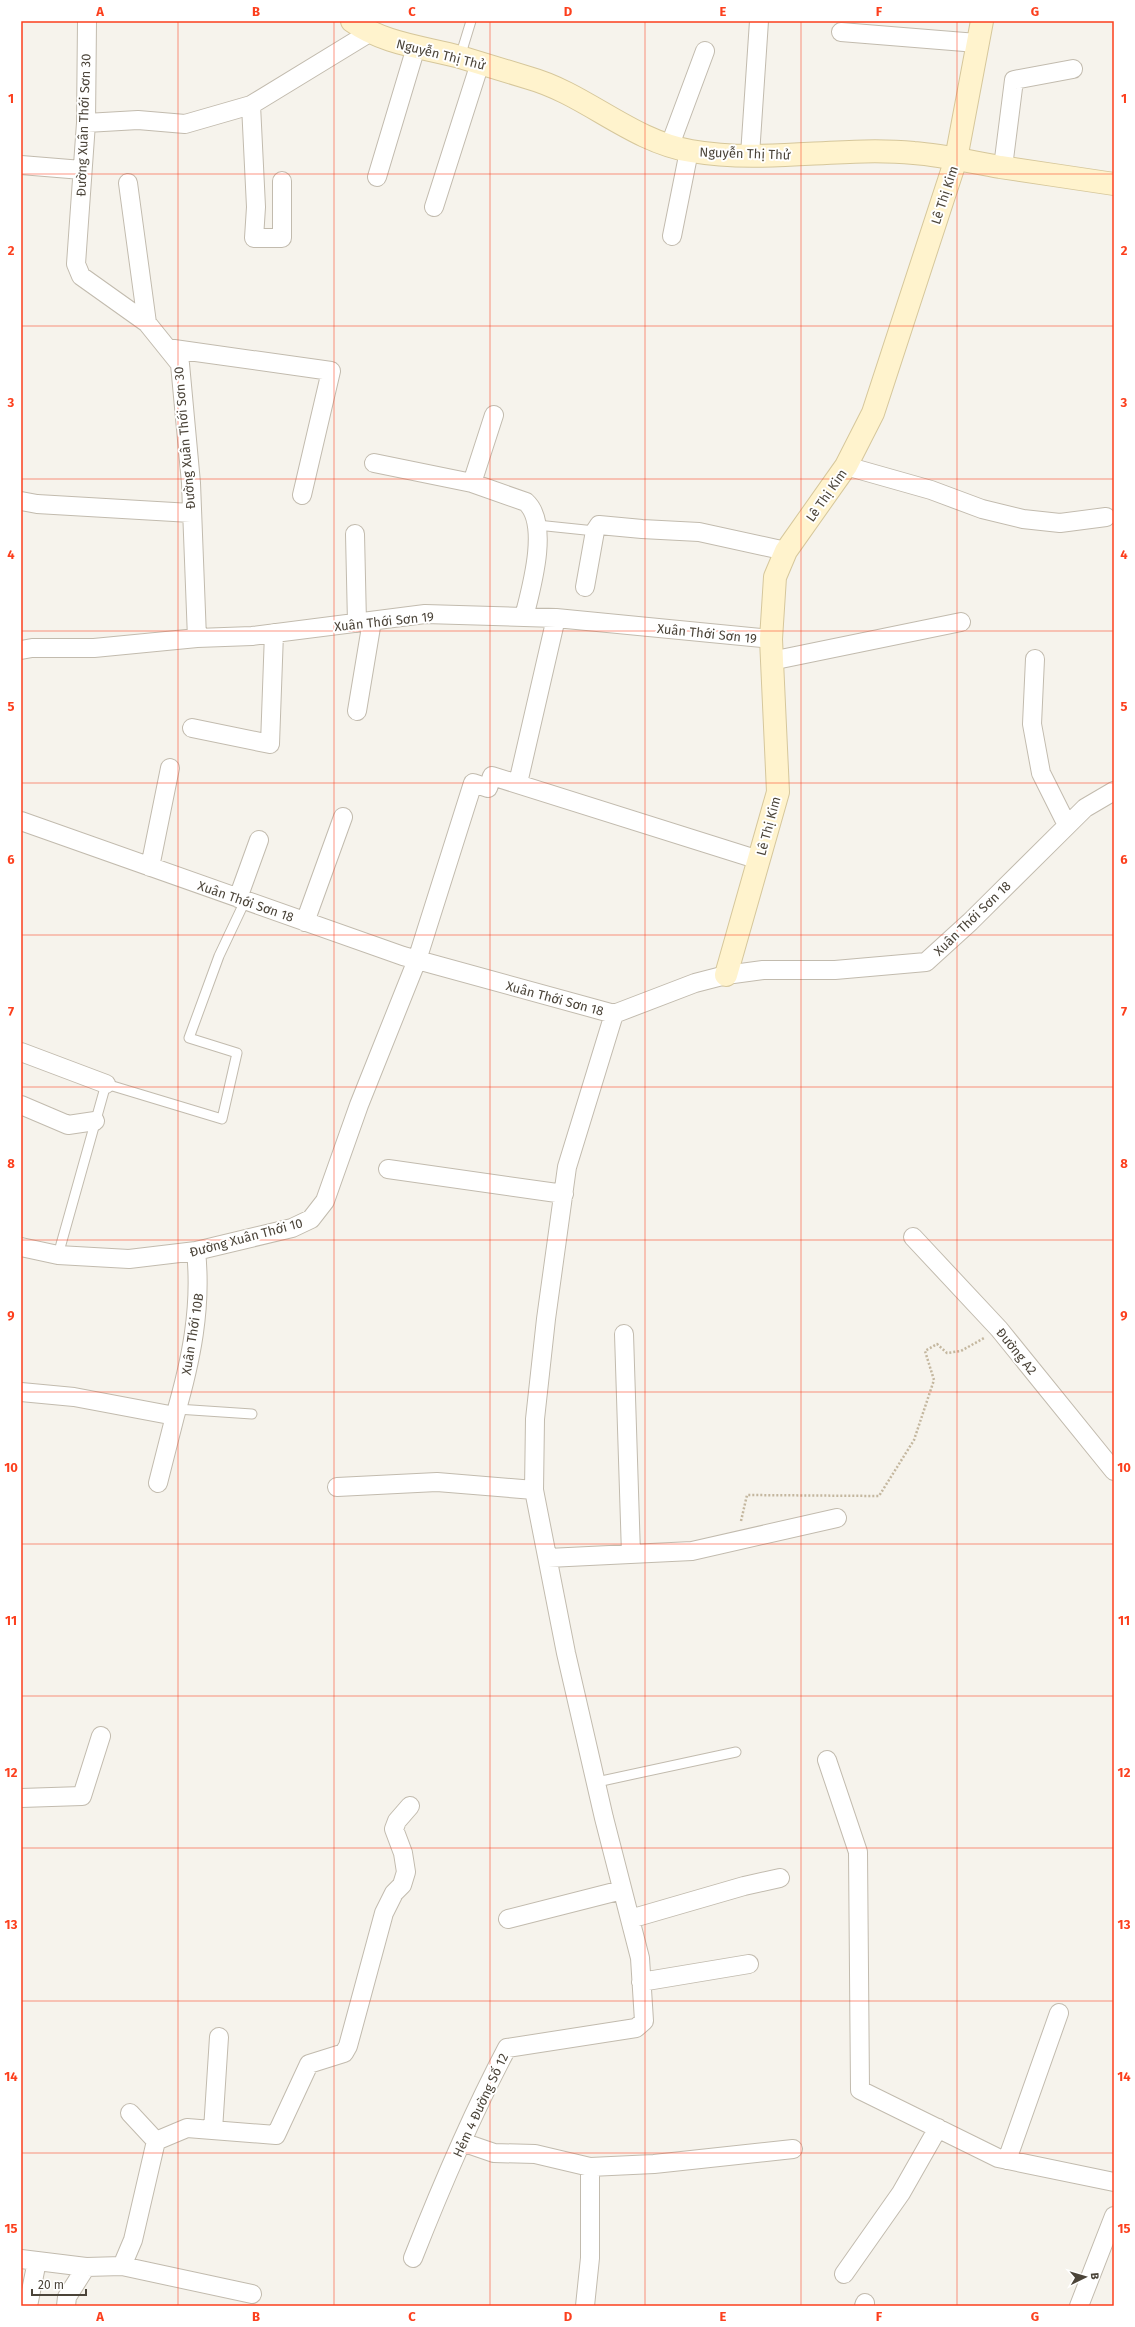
<svg xmlns="http://www.w3.org/2000/svg" width="1135" height="2327" font-family="'Fira Sans',sans-serif">
	<style>
		.lines { fill: none; stroke-linecap: round; stroke-linejoin: round }
		.lane-casing { stroke: #c2bbae; stroke-width: 11 }
		.street-casing { stroke: #c2bbae; stroke-width: 20 }
		.secondary-casing { stroke: #d6c79b; stroke-width: 24 }
		.path { stroke: #c4b79f; stroke-width: 2.5; stroke-dasharray: 2 2; stroke-linecap: butt }
		.lane { stroke: #fff; stroke-width: 9 }
		.street { stroke: #fff; stroke-width: 18 }
		.secondary { stroke: #fff3cd; stroke-width: 22 }
		.grid { fill: none; stroke: #fc3f1d; stroke-width: 1; stroke-opacity: 0.55 }
		.labels { text-anchor: middle; stroke-width: 4; stroke-linejoin: round; paint-order: stroke }
		.street-label { font-size: 13px; fill: #4b4439; stroke: #fff }
		.neatline { fill: none; stroke: #fc3f1d; stroke-width: 1.5 }
		.grid-label { font-size: 13px; text-anchor: middle; font-weight: bold; fill: #fc3f1d }
	</style>
	<rect width="100%" height="100%" fill="#f6f3ec"/>
	<g class="lines">
		<!-- lane casing -->
		<g class="lane-casing">
			<path id="lane" d="M460 57 471 21
				M537 525 595 531
				M58 1255 106 1084 222 1119 237 1053 189 1038 219 956 245 901
				M177 1409 252 1414
				M597 1782 736 1752"/>
		</g>
		<!-- street casing -->
		<g class="street-casing">
			<path id="street" d="M87 21 86 123 76 264 81 276 147 323 180 364 191 483 197 638
				M841 32 977 43
				M251 105 256 207 254 238H282V181
				M86 123 138 120 185 124 251 105 369 33
				M670 145 705 51
				M750 155 759 21
				M21 165 82 170
				M1003 167 1014 80 1073 69
				M377 177 416 47
				M128 183 147 323
				M434 207 480 63
				M672 236 689 151
				M167 348 331 371 302 495
				M374 463 472 483 526 502C550 524 531 589 524 617
				M846 466 931 490 982 509 1023 519 1060 523 1106 517
				M472 483 494 415
				M21 501 37 504 191 513
				M355 534 357 623
				M585 587 595 531 599 525 642 529 699 532 786 551
				M21 650 32 648H94L197 638 252 636 425 614 556 618 771 639
				M1035 659 1032 724 1041 773 1067 825
				M771 661 961 622
				M357 711 372 621
				M192 728 270 744 274 633
				M518 783 556 618
				M21 821 403 956 614 1014 695 983 726 975 763 970H835L926 962 970 922 1085 808 1114 791
				M150 867 170 768
				M238 898 259 840
				M305 922 343 817
				M21 1052 106 1084
				M21 1105 68 1125 95 1121
				M388 1169 564 1194
				M913 1237 999 1329 1114 1471
				M21 1247 58 1255 129 1259 196 1251 292 1228 311 1219 325 1201 359 1105 417 960 473 783 488 788 492 776 759 860
				M624 1334 631 1554
				M21 1392 74 1397 175 1416 158 1483
				M175 1416C191 1361 202 1308 196 1251
				M337 1487 437 1482 534 1490
				M548 1558 692 1551 837 1518
				M827 1760 858 1852 860 2090 998 2158 1114 2182
				M21 1798 82 1796 101 1736
				M508 1919 622 1890
				M630 1919 744 1886 780 1878
				M641 1982 749 1964
				M130 2113 156 2141
				M213 2130 219 2037
				M462 2142 494 2153 535 2154 590 2167V2258L585 2306
				M1007 2160 1059 2013
				M590 2167 654 2164 793 2149
				M413 2258C441 2187 471 2116 507 2048L636 2028 644 2021 640 1958 604 1818 566 1653 534 1490 535 1419 546 1319 567 1167 614 1014
				M21 2259 86 2267
				M122 2266 252 2294
				M844 2274 901 2193 938 2128
				M28 2306 37 2261
				M66 2306 67 2297 86 2267 122 2266 133 2240 156 2141 187 2128 276 2135 309 2064 344 2053 348 2046 384 1913 394 1893 402 1885 406 1872 403 1853 394 1829 397 1821 410 1806
				M864 2306 865 2303
				M1079 2306 1114 2216"/>
		</g>
		<!-- secondary casing -->
		<g class="secondary-casing">
			<path id="secondary" d="M352 21C384 44 423 47 460 57 483 64 506 71 529 78 586 94 631 141 691 151 765 164 840 146 914 153 942 155 971 162 1000 167 1038 173 1076 178 1114 184
				M726 975 778 792 771 639 775 577 786 551 846 466 873 413 956 159 982 21"/>
		</g>
		<!-- path -->
		<path class="path" d="M741 1521 747 1495 879 1496 914 1440 934 1380 925 1351 937 1344 947 1353 961 1351 984 1338"/>
		<!-- lane -->
		<use href="#lane" class="lane"/>
		<!-- street -->
		<use href="#street" class="street"/>
		<!-- secondary -->
		<use href="#secondary" class="secondary"/>
	</g>
	<!-- grid -->
	<path class="grid" d="M178 21V2306M334 21V2306M490 21V2306M645 21V2306M801 21V2306M957 21V2306M21 174H1114M21 326H1114M21 479H1114M21 631H1114M21 783H1114M21 935H1114M21 1087H1114M21 1240H1114M21 1392H1114M21 1544H1114M21 1696H1114M21 1848H1114M21 2001H1114M21 2153H1114"/>
	<g class="labels">
		<!-- street labels -->
		<g class="street-label">
			<text transform="translate(441 54) rotate(14)" y="5">Nguyễn Thị Thử</text>
			<text transform="translate(83 125) rotate(-88)" y="5">Đường Xuân Thới Sơn 30</text>
			<text transform="translate(745 153) rotate(2)" y="5">Nguyễn Thị Thử</text>
			<text transform="translate(944 195) rotate(-72)" y="5">Lê Thị Kim</text>
			<text transform="translate(184 438) rotate(-95)" y="5">Đường Xuân Thới Sơn 30</text>
			<text transform="translate(826 495) rotate(-55)" y="5">Lê Thị Kim</text>
			<text transform="translate(384 621) rotate(-6)" y="5">Xuân Thới Sơn 19</text>
			<text transform="translate(707 633) rotate(6)" y="5">Xuân Thới Sơn 19</text>
			<text transform="translate(768 826) rotate(-75)" y="5">Lê Thị Kim</text>
			<text transform="translate(246 901) rotate(19)" y="5">Xuân Thới Sơn 18</text>
			<text transform="translate(972 918) rotate(-44)" y="5">Xuân Thới Sơn 18</text>
			<text transform="translate(555 998) rotate(15)" y="5">Xuân Thới Sơn 18</text>
			<text transform="translate(246 1237) rotate(-15)" y="5">Đường Xuân Thới 10</text>
			<text transform="translate(192 1334) rotate(-81)" y="5">Xuân Thới 10B</text>
			<text transform="translate(1017 1351) rotate(51)" y="5">Đường A2</text>
			<text transform="translate(480 2105) rotate(-65)" y="5">Hẻm 4 Đường Số 12</text>
		</g>
	</g>
	<!-- border -->
	<rect width="1135" height="2327" fill="none" stroke="#ffffff" stroke-width="44"/>
	<!-- north arrow -->
	<g transform="translate(1085 2277) rotate(85)" stroke="#ffffff" stroke-width="3" paint-order="stroke">
	<path d="M0-3L7 15L0 10L-7 15Z" fill="#4b4439"/>
	<text y="-6" font-size="11" font-weight="bold" text-anchor="middle" fill="#4b4439">B</text>
	</g>
	<!-- scale -->
	<path d="M32 2289v6h54v-6" fill="none" stroke="#4b4439" stroke-width="2"/>
	<text x="38" y="2289" font-size="12" fill="#4b4439" stroke="#ffffff" stroke-width="3" paint-order="stroke">20 m</text>
	<rect x="22" y="22" width="1091" height="2283" class="neatline"/>
	<g class="grid-label">
		<text x="100" y="16">A</text>
		<text x="256" y="16">B</text>
		<text x="412" y="16">C</text>
		<text x="568" y="16">D</text>
		<text x="723" y="16">E</text>
		<text x="879" y="16">F</text>
		<text x="1035" y="16">G</text>
		<text x="11" y="103">1</text>
		<text x="1124" y="103">1</text>
		<text x="11" y="255">2</text>
		<text x="1124" y="255">2</text>
		<text x="11" y="407">3</text>
		<text x="1124" y="407">3</text>
		<text x="11" y="559">4</text>
		<text x="1124" y="559">4</text>
		<text x="11" y="711">5</text>
		<text x="1124" y="711">5</text>
		<text x="11" y="864">6</text>
		<text x="1124" y="864">6</text>
		<text x="11" y="1016">7</text>
		<text x="1124" y="1016">7</text>
		<text x="11" y="1168">8</text>
		<text x="1124" y="1168">8</text>
		<text x="11" y="1320">9</text>
		<text x="1124" y="1320">9</text>
		<text x="11" y="1472">10</text>
		<text x="1124" y="1472">10</text>
		<text x="11" y="1625">11</text>
		<text x="1124" y="1625">11</text>
		<text x="11" y="1777">12</text>
		<text x="1124" y="1777">12</text>
		<text x="11" y="1929">13</text>
		<text x="1124" y="1929">13</text>
		<text x="11" y="2081">14</text>
		<text x="1124" y="2081">14</text>
		<text x="11" y="2233">15</text>
		<text x="1124" y="2233">15</text>
		<text x="100" y="2321">A</text>
		<text x="256" y="2321">B</text>
		<text x="412" y="2321">C</text>
		<text x="568" y="2321">D</text>
		<text x="723" y="2321">E</text>
		<text x="879" y="2321">F</text>
		<text x="1035" y="2321">G</text>
	</g>
</svg>
